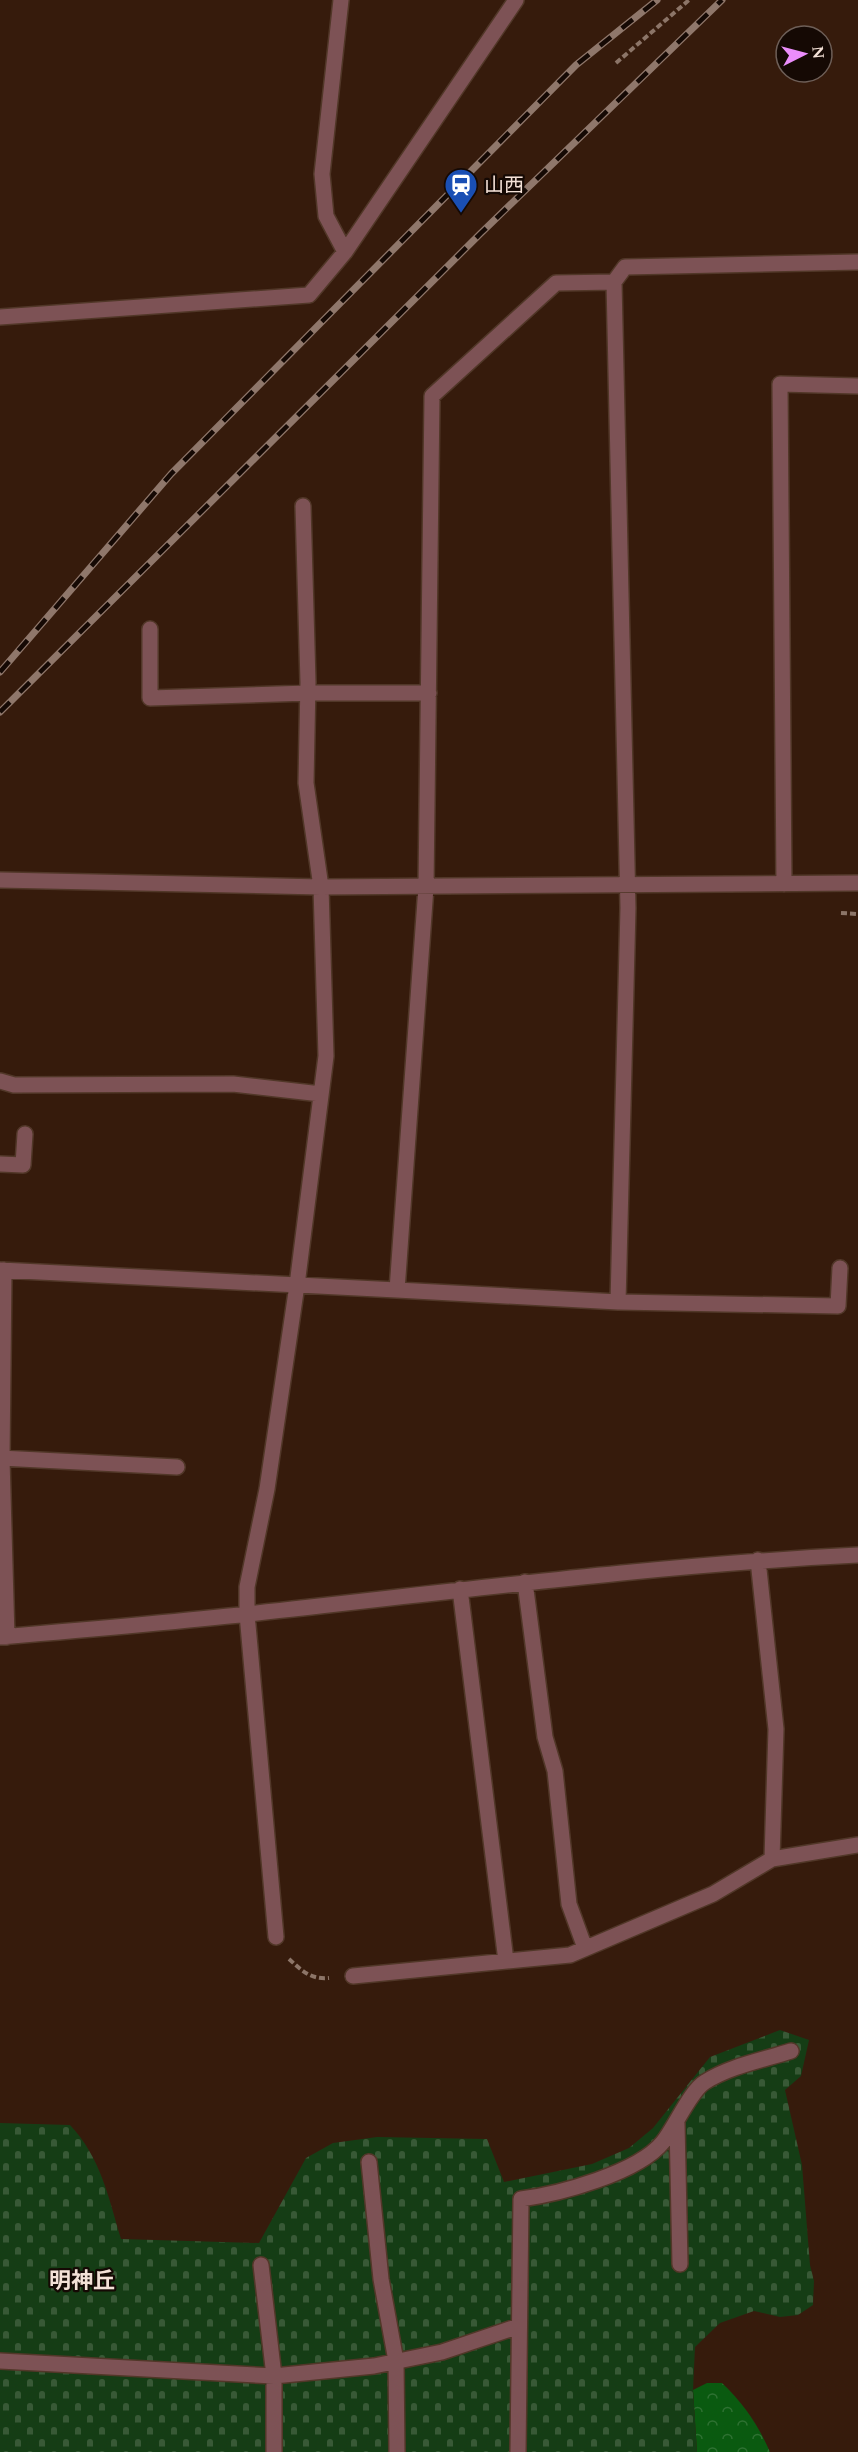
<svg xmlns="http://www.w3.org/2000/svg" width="858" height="2452" font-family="Spectral,'Noto Sans JP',serif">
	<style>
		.forest { fill: url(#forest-crowns) }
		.cemetery { fill: url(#cemetery-stones) }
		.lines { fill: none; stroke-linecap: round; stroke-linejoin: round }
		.minor-casing { stroke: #513728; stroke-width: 18 }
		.path { stroke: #8c7568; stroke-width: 4; stroke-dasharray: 6 3; stroke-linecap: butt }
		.minor { stroke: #7d5255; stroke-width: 15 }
		.rail-casing { stroke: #8f776b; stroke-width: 7 }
		.rail { stroke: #150904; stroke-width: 4.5; stroke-dasharray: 14; stroke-linecap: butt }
		.labels { text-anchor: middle; stroke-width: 4.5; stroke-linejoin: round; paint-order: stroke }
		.poi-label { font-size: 20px; fill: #f4e1d7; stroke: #150904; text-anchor: start }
		.quarter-label { font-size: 22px; font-weight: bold; fill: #f4e1d7; stroke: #150904 }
	</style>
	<defs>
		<pattern id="forest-crowns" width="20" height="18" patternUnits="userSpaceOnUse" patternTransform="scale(1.5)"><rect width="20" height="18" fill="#0a5a10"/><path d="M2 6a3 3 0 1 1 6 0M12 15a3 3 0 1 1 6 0" fill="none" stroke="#2e7132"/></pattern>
		<pattern id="cemetery-stones" width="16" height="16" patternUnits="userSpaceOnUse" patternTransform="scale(1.5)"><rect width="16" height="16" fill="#153d15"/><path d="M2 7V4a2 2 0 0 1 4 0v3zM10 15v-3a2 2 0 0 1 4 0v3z" fill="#385936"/></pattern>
	</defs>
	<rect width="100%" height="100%" fill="#361b0c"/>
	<!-- forest -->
	<path class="forest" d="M707 2383H722C744 2404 758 2425 770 2452H697L693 2390Z"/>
	<!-- cemetery -->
	<path class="cemetery" d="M780 2030 809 2040 801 2076 785 2090 802 2165 810 2265 814 2281 813 2305 798 2315 780 2317 754 2311 720 2323 695 2347 693 2390 697 2452H0V2123L70 2125C101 2158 108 2196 121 2239L259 2243 306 2158 333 2143 377 2137 487 2139 504 2182 592 2164 629 2148 653 2128 710 2057Z"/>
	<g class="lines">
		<!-- minor casing -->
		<g class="minor-casing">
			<path id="minor" d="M341 0 322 174 326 216 345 252
				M614 282 628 908 618 1302 397 1290 426 887 432 396 556 283Z
				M614 282 625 267 858 262
				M0 317 309 295 345 252 516 0
				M150 629V698L308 693H429
				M0 880 321 887 858 883
				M784 884 780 384 858 386
				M0 1081 14 1085 233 1084 321 1094
				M0 1164 23 1165 25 1134
				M0 1270 397 1290
				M4 1270 2 1459 7 1637
				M618 1302 838 1306 840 1268
				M0 1458 177 1467
				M758 1560 776 1729 772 1859
				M525 1582 545 1737 555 1771 569 1904 585 1948
				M460 1589 506 1961
				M0 1637C83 1630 166 1623 248 1614 451 1592 654 1565 858 1555
				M276 1937 247 1614V1587L267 1489 297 1285 326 1056 321 887 306 783 308 682 303 506
				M353 1976 570 1955 713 1894 772 1859 858 1845
				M677 2123 680 2264
				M369 2162 381 2279 396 2361 397 2452
				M261 2265 274 2376V2452
				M0 2361 274 2376 374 2366 442 2352 519 2326
				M518 2452 521 2199C559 2194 638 2173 663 2142 675 2127 691 2090 705 2082 730 2066 763 2060 791 2051"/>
		</g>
		<!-- path -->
		<path class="path" d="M616 63 689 0
			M841 913 858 914
			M289 1959C301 1970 311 1980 329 1978"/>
		<!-- minor -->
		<use href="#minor" class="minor"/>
		<!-- rail casing -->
		<g class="rail-casing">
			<path id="rail" d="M0 672 171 474 576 65 657 0
				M0 712 481 233 722 0"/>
		</g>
		<!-- rail -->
		<use href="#rail" class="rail"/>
	</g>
	<!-- icons -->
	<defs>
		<g id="station-pin" transform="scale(1.725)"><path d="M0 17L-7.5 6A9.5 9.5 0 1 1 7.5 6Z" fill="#1a4fb4" stroke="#150904"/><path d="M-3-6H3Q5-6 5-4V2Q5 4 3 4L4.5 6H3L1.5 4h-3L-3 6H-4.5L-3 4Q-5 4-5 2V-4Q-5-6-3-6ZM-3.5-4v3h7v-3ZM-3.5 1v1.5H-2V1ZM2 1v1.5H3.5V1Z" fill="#fff"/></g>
	</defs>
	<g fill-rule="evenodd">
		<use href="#station-pin" x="461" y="185"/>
	</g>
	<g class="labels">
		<!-- poi labels -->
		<g class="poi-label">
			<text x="484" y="192">山西</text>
		</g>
		<!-- quarter labels -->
		<g class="quarter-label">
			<text x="82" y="2288">明神丘</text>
		</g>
	</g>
	<!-- north arrow -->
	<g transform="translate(804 54) rotate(84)"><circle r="28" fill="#150904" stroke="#6e5f58" stroke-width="1.5"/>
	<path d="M0-4.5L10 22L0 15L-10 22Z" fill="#eb8dfb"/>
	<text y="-9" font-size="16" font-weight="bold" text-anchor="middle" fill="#f4e1d7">N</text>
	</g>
</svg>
